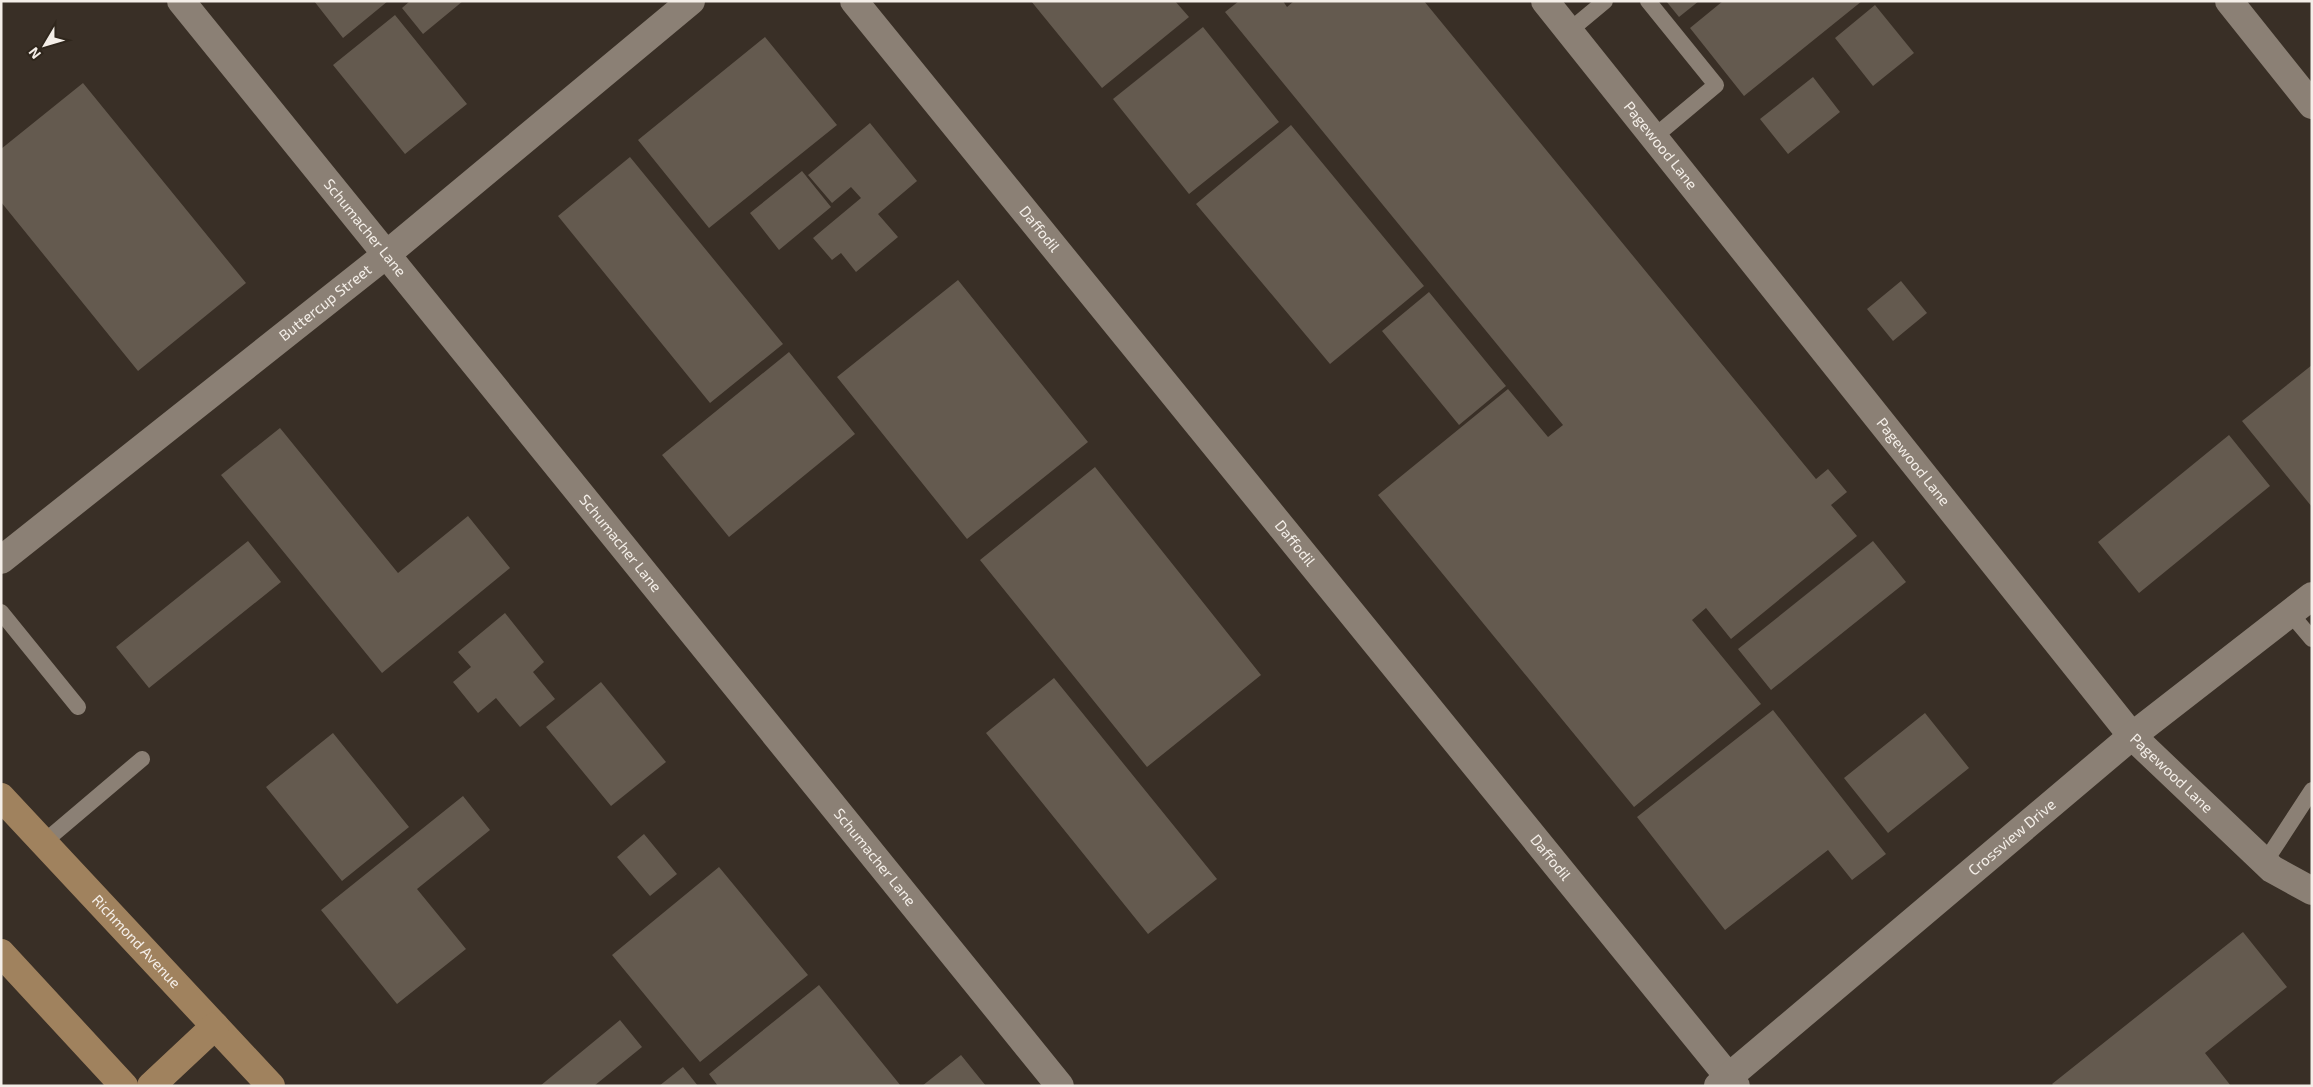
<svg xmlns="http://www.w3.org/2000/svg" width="2313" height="1087" font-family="'Exo 2',sans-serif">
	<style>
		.building { fill: #645a4f }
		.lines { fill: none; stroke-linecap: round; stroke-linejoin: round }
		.service { stroke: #8b8075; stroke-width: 16 }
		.minor { stroke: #8b8075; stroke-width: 28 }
		.secondary { stroke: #a0825e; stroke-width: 28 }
		.labels { text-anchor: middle; stroke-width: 4; stroke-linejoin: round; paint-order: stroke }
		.street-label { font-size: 15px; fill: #f4eee8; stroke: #2f261c }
	</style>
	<rect width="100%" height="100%" fill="#392f26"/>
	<!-- building -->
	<path class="building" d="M314 1H388L343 38Z
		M410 1H463L423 34 402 8Z
		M1031 1H1175L1189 17 1102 88Z
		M1239 1H1283L1287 7 1294 1H1424L1816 479 1828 469 1847 492 1831 505 1857 536 1731 639 1706 608 1692 620 1761 704 1634 807 1378 495 1508 389 1548 437 1563 425 1225 12Z
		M1666 1H1699L1679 17Z
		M1723 1H1862L1744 96 1690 28Z
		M1875 5 1914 53 1873 86 1835 38Z
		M395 15 467 104 405 154 333 65Z
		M1203 27 1279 122 1189 194 1113 99Z
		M765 37 837 125 709 228 638 140Z
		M1813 77 1840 112 1788 154 1760 119Z
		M83 83 246 283 138 371 1 202V149Z
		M870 123 917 181 878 214 898 237 856 272 841 253 832 260 813 238 861 198 851 187 832 203 808 175Z
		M1291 125 1424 286 1330 364 1196 204Z
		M630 157 783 344 710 403 558 216Z
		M802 171 831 207 779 250 750 213Z
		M958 280 1088 442 967 539 837 377Z
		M1901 281 1927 313 1893 341 1867 309Z
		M1429 292 1506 386 1459 425 1382 331Z
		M789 352 855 434 729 537 662 455Z
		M2312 365V507L2242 421Z
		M280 428 398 573 468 516 510 568 382 673 221 475Z
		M2229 435 2270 486 2139 593 2098 542Z
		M1095 467 1261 675 1147 767 980 560Z
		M248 541 281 582 149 688 116 647Z
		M1873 541 1906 582 1771 690 1738 649Z
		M505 613 544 662 533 672 555 699 520 727 496 698 478 713 453 682 471 667 458 652Z
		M1054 678 1217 879 1148 934 986 733Z
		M601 682 666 762 611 806 546 727Z
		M1773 710 1886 854 1852 880 1828 850 1725 930 1637 817Z
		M1925 713 1969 768 1888 833 1844 778Z
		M333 733 409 827 342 881 266 787Z
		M463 796 490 830 417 889 466 949 397 1004 321 910Z
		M644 834 677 874 650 896 617 857Z
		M719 867 808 975 700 1062 612 955Z
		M2243 932 2287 987 2205 1053 2231 1086H2054L2052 1084Z
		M819 985 901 1086H718L709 1074Z
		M620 1020 642 1047 594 1086H540Z
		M961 1055 986 1086H922Z
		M683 1067 698 1086H659Z"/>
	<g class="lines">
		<!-- service -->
		<path class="service" d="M1648 1 1716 85 1654 137
			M1569 31 1605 1
			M1 612 78 707
			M2290 613 2312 639
			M44 842 142 759
			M2265 862 2312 790"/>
		<!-- minor -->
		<g class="minor">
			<path id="s1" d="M181 1 1060 1086"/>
			<path id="s2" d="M854 1 1736 1086"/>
			<path id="s3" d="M1545 1 2132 736 2272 869 2312 891"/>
			<path d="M2229 1 2312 105"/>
			<path id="s4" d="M1 560 387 254 691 1"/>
			<path id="s5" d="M1718 1086 2132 736 2312 596"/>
		</g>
		<!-- secondary -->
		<g class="secondary">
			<path id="s6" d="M1 797 271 1086"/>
			<path d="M1 953 124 1086"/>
			<path d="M151 1086 215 1026"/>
		</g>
	</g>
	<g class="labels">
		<!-- street labels -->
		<g class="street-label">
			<text dy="5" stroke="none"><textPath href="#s3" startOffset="185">Pagewood Lane</textPath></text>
			<text dy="5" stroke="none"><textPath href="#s1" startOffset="292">Schumacher Lane</textPath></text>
			<text dy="5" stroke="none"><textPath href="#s2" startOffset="294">Daffodil</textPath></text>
			<text dy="5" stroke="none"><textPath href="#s4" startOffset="414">Buttercup Street</textPath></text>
			<text dy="5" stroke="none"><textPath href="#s3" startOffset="590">Pagewood Lane</textPath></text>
			<text dy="5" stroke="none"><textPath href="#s1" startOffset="698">Schumacher Lane</textPath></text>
			<text dy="5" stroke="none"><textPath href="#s2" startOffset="699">Daffodil</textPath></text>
			<text dy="5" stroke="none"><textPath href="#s3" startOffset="995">Pagewood Lane</textPath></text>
			<text dy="5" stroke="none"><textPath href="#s5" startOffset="385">Crossview Drive</textPath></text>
			<text dy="5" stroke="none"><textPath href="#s1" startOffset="1102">Schumacher Lane</textPath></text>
			<text dy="5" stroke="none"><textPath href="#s2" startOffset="1104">Daffodil</textPath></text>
			<text dy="5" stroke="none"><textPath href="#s6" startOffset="198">Richmond Avenue</textPath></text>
		</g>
	</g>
	<!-- border -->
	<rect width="2313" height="1087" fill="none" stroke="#f4eee8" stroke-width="5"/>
	<!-- north arrow -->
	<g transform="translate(45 45) rotate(232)" stroke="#2f261c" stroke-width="4" paint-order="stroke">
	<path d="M0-4L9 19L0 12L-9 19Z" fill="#f4eee8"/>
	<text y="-8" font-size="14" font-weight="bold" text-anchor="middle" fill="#f4eee8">N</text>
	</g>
</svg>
